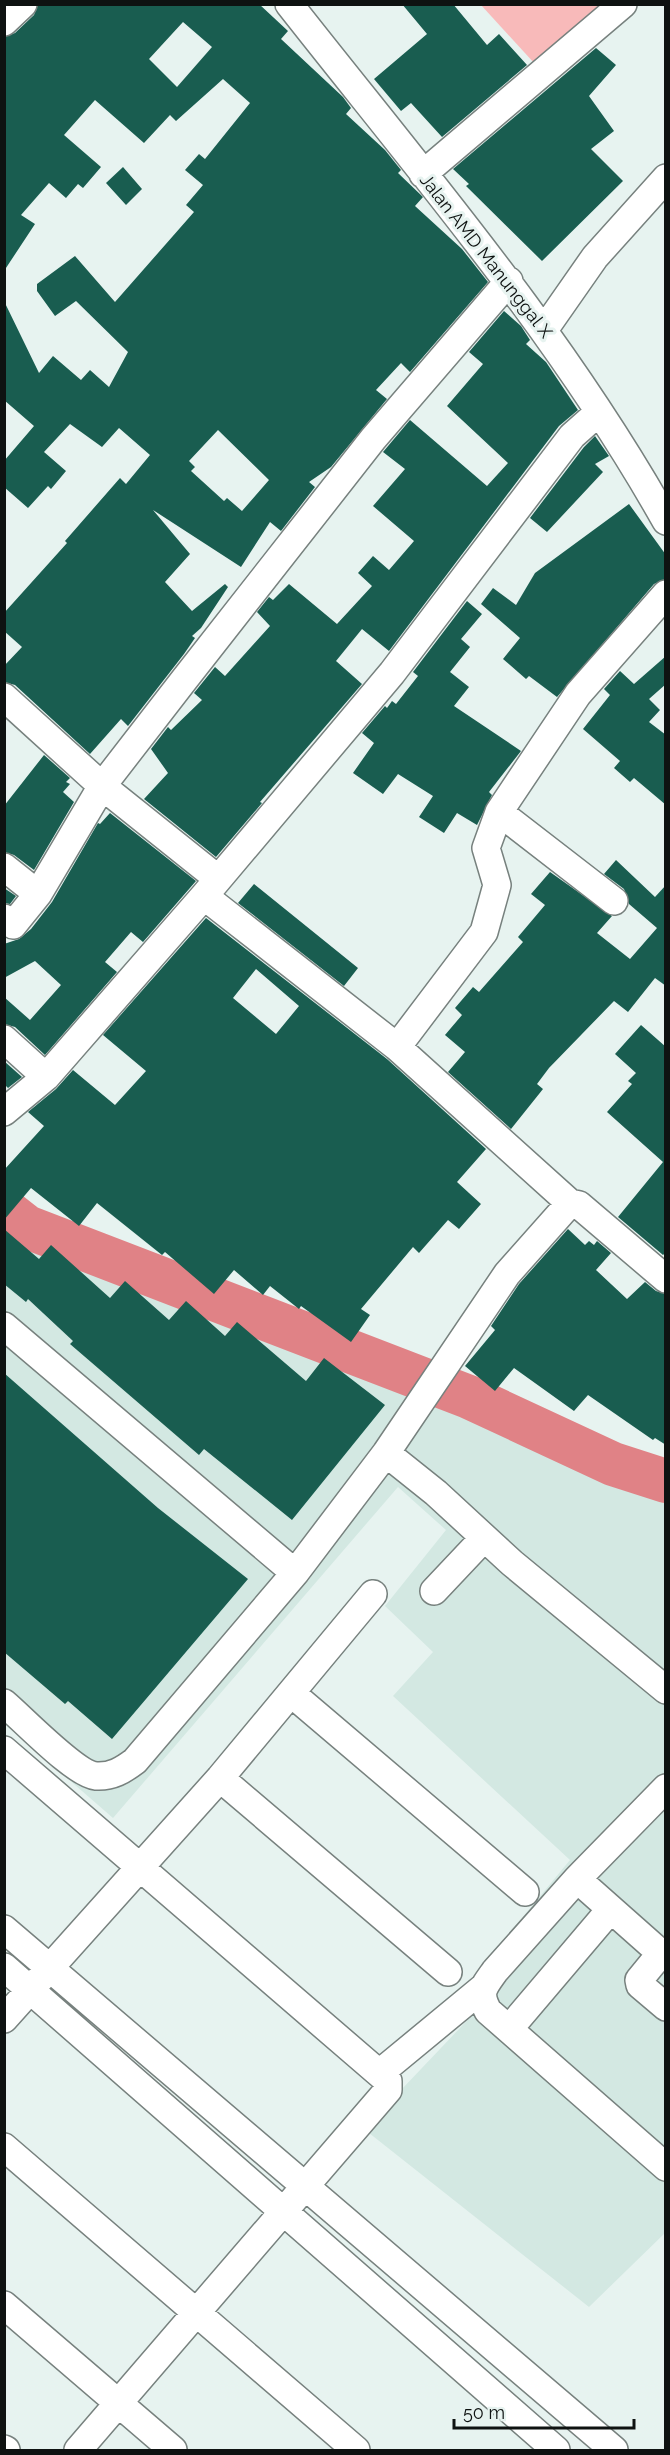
<svg xmlns="http://www.w3.org/2000/svg" width="670" height="2455" font-family="Raleway,sans-serif">
	<style>
		.built { fill: #d3e8e2 }
		.green { fill: #f8baba }
		.lines { fill: none; stroke-linecap: round; stroke-linejoin: round }
		.river { stroke: #e08286; stroke-width: 44 }
		.building { fill: #195d50; fill-rule: evenodd }
		.minor-casing { stroke: #77817e; stroke-width: 30 }
		.minor { stroke: #fff; stroke-width: 27 }
		.labels { text-anchor: middle; stroke-width: 6; stroke-linejoin: round; paint-order: stroke }
		.street-label { font-size: 18px; fill: #0e1211; stroke: #e7f3f0 }
	</style>
	<rect width="100%" height="100%" fill="#e7f3f0"/>
	<!-- built -->
	<path class="built" d="M5 1212 22 1228 481 1389 665 1480V2233L589 2307 364 2129 478 2009 461 1992 570 1860 393 1696 433 1652 385 1606 446 1530 398 1487 113 1818 5 1724Z"/>
	<!-- green -->
	<path class="green" d="M481 5H602L535 64Z"/>
	<g class="lines">
		<!-- river -->
		<path class="river" d="M4 1209 27 1227 469 1397 613 1464 666 1481"/>
	</g>
	<!-- building -->
	<path class="building" d="M38 4H259L288 31 281 39 343 97 351 108 346 114 385 150 401 170 398 173 423 197 415 206 462 249 488 282 410 372 401 363 376 390 387 399 331 467 309 482 315 487 281 531 270 522 241 567 153 510 190 554 165 582 192 611 225 584 228 587 201 628 192 636 195 638 184 654 128 726 121 719 90 754 15 685 4 682V666L22 647 4 631V613L67 543 65 541 120 478 126 484 150 455 119 428 102 447 70 424 44 452 66 471 51 489 48 486 28 508 4 487V461L34 426 4 400V301L39 373 53 356 81 380 90 370 109 387 128 352 76 301 55 316 37 291V284L75 256 115 302 194 212 186 205 203 185 185 170 199 154 205 159 250 103 223 79 176 121 170 115 144 143 95 100 64 135 101 167 83 188 78 184 66 198 49 183 21 215 35 224 4 271V37L15 33 34 15ZM183 22 212 47 177 87 149 59ZM218 430 269 480 242 511 227 498 224 501 191 471 195 467 189 461Z
		M402 4H453L487 45 499 34 527 65 442 137 411 103 401 111 374 79 427 34Z
		M596 48 616 65 589 96 614 131 591 149 623 181 542 261 466 186 469 184 453 169Z
		M123 167 142 189 126 205 106 183Z
		M504 311 521 326 530 340 526 344 546 362 578 410 559 426 389 651 362 629 336 661 362 684 260 802 262 803 216 857 144 799 168 773 151 749 168 727 171 730 202 700 194 693 215 667 225 676 270 626 257 612 269 597 273 600 289 584 337 624 372 586 358 573 373 556 389 570 414 541 373 506 405 469 383 452 410 420 487 486 508 463 447 406 483 364 469 352Z
		M595 436 609 456 595 464 603 472 547 532 530 518 584 447Z
		M629 504 666 555V579L654 584 557 697 529 676 526 679 503 659 520 638 481 604 493 588 516 605 535 573Z
		M467 601 482 614 461 639 470 647 450 672 469 687 454 706 521 751 489 792 492 795 477 825 457 813 444 833 419 817 433 796 398 774 383 794 353 773 374 743 362 733 385 706 387 708 392 701 396 704 418 676 413 672Z
		M666 656V684L649 699 660 710 649 722 666 735V805L634 778 630 782 614 768 620 761 583 729 610 695 604 689 620 671 634 684Z
		M44 755 70 778 66 782 70 784 63 792 74 802 34 870 14 855 4 852V806Z
		M110 813 196 881 143 942 131 932 105 962 117 972 45 1055 15 1027 4 1024V997L30 1020 61 985 35 961 4 978V944L19 939 31 929 52 902 98 823 100 824Z
		M616 860 655 897 666 885V986L655 978 628 1012 614 1001 549 1068 537 1084 543 1089 511 1129 448 1072 465 1052 445 1035 462 1015 455 1008 473 987 479 992 523 942 518 937 545 905 531 894 550 872 612 916 597 933 630 959 657 928 629 904 624 889 604 874Z
		M254 884 358 968 344 986 238 903Z
		M4 888 16 896 10 904 4 903Z
		M206 918 387 1059 486 1149 457 1182 481 1204 459 1229 448 1220 419 1253 413 1247 361 1309 370 1315 351 1342 301 1306 299 1309 270 1286 263 1295 234 1270 214 1294 165 1252 162 1255 97 1203 79 1226 31 1188 4 1220V1170L44 1126 28 1112 56 1089 73 1070 115 1105 146 1071 103 1035ZM256 969 299 1006 276 1034 233 998Z
		M641 1025 666 1047V1252L663 1255 618 1217 663 1162 607 1112 632 1084 628 1081 636 1073 615 1054Z
		M4 1061 22 1077 8 1088 4 1084Z
		M4 1229 39 1259 51 1245 110 1298 125 1281 169 1320 186 1301 225 1336 237 1322 306 1381 324 1358 385 1405 292 1520 204 1449 199 1455 70 1344 73 1341 28 1299 26 1302 4 1284Z
		M568 1229 585 1245 589 1241 594 1245 597 1241 611 1253 596 1270 627 1299 645 1282 656 1291 666 1294V1445L655 1438 653 1440 588 1395 574 1411 514 1368 495 1391 465 1366 495 1330 491 1326 519 1284Z
		M4 1373 158 1508 248 1579 112 1739 68 1701 65 1704 4 1652Z"/>
	<g class="lines">
		<!-- minor casing -->
		<g class="minor-casing">
			<path id="minor" d="M289 4C421 172 561 334 666 521
				M4 22 23 4
				M423 174 623 4
				M544 330 595 257 666 178
				M4 697 102 786 217 878
				M499 812 614 901
				M4 867 38 894
				M204 896 397 1047 570 1203 579 1205 666 1279
				M4 918 13 925 38 894 102 786 184 680 373 439 509 281
				M4 1039 46 1077
				M397 1047 484 932 497 885 486 848 499 812 578 694 666 594
				M4 1112 46 1077 204 896 392 673 572 436 599 412
				M4 1326 295 1573
				M386 1453 436 1493 512 1563 666 1690
				M434 1591 484 1538
				M291 1693 525 1892
				M4 1703C23 1719 75 1774 96 1776 112 1777 123 1770 135 1761L295 1573 386 1453 507 1274 570 1203
				M4 1750 388 2081V2090L78 2450
				M220 1778 448 1972
				M666 1788 577 1879 495 1971C483 1988 478 1992 488 2011L666 2167
				M577 1879 656 1949 657 1958 639 1980 640 1985 666 2007
				M4 1929 614 2450
				M4 1967 556 2450
				M4 2019 220 1778 373 1594
				M509 2029 610 1910
				M381 2072 484 1987
				M4 2147 356 2450
				M4 2305 173 2450
				M4 2449 6 2450"/>
		</g>
		<!-- minor -->
		<use href="#minor" class="minor"/>
	</g>
	<g class="labels">
		<!-- street labels -->
		<g class="street-label">
			<text transform="translate(486 256) rotate(52)" y="6">Jalan AMD Manunggal X</text>
		</g>
	</g>
	<!-- border -->
	<rect width="670" height="2455" fill="none" stroke="#0e1211" stroke-width="12"/>
	<!-- scale -->
	<path d="M454 2419v9h180v-9" fill="none" stroke="#0e1211" stroke-width="3"/>
	<text x="463" y="2419" font-size="18" fill="#0e1211" stroke="#e7f3f0" stroke-width="4.5" paint-order="stroke">50 m</text>
</svg>
